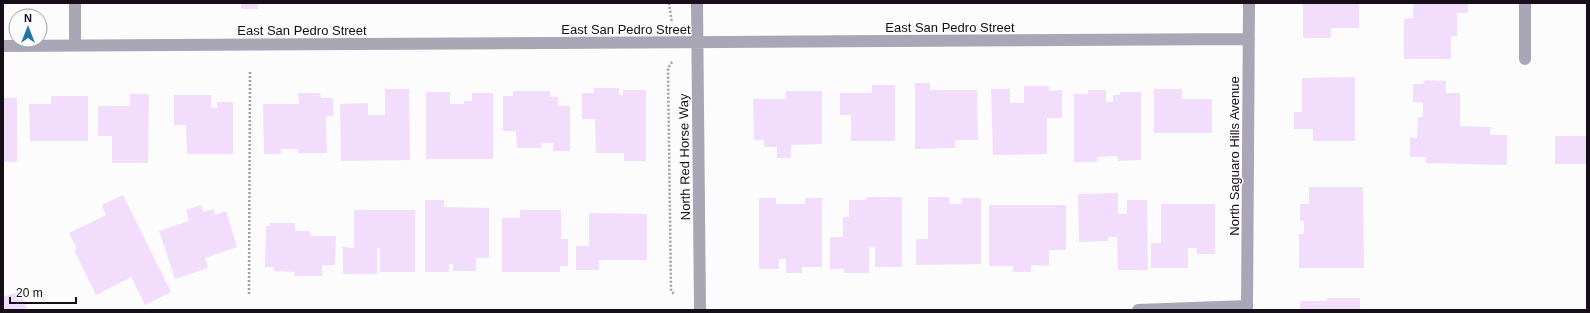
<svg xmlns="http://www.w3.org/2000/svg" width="1590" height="313" font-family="Helvetica,sans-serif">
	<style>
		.building { fill: #f3ddfc }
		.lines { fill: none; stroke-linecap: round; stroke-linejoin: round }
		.path { stroke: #a29fa4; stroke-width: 2.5; stroke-dasharray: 2 2; stroke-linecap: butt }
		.minor { stroke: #a9a6b5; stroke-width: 12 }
		.labels { text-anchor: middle; stroke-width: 3; stroke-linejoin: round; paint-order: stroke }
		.street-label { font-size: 13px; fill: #160e19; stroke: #fcfcfc }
	</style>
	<rect width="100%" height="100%" fill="#fcfcfc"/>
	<!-- building -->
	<path class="building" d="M241 3H258V9H241Z
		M1303 3H1359V28H1331V38H1303Z
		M1413 3H1468V13H1457V36H1451V59H1404V19L1413 18Z
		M1355 77V141H1313V129H1294V112H1302V78Z
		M1425 80 1446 81V93H1460V126L1491 127 1490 135H1507V165L1426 163V157H1410V137L1417 138 1418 117H1423V103L1413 102V84H1423Z
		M915 83H930V90H977L978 140H955V148L915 149Z
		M872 85H895V141H851V115H840V93H872Z
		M1024 86H1049V91L1062 90V118H1047V154L993 155 991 89H1010V103H1024Z
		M594 88H619V95H623V90H646V161H624V153H596L595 119H582V93H594Z
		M385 89H409L410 160 341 161 340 104 368 103V115H385Z
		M1154 89H1182V99H1212V133H1154Z
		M1088 90H1106V102H1113V95H1120V92H1141V160L1118 161V156L1097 157V162H1074V94H1088Z
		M513 91H550V97H558V106H570V151H553V143H541V148H517L516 131H503V96H513Z
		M786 91H822V144L791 145V158H777V147H764V140H754L753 99H786Z
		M426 92H450V104H464V101H472V93H493V159H426Z
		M298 93H320L321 98H333V116H326L327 153H298V149H281V154H264L263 104H299Z
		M130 94H149L148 163H112V136H98V106H130Z
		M174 95H211V108H217V102H233V154H187L186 125H174Z
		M51 96H88V141H30L29 104H51Z
		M3 98H17V162H3Z
		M1555 136H1587V164H1555Z
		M1309 187H1363L1364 268H1299V234H1304V221H1300V204H1309Z
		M1118 193V214H1127V200H1147L1148 270H1118L1117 237H1108V241L1079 242 1078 194Z
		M123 195 171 292 145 305 131 277 96 295 74 250 77 249 69 233 106 215 102 205Z
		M866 197H902V267H875V247H869V273H844V269H830V237H843V217H849V200H866Z
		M928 197H949V204H962V198H981V264L916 265V239H928Z
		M759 198H776V204H805V198H822V267H802V273H786V259H779V269H759Z
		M425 200H444V207L489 208V258H476V271H453V264H449V272H425Z
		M1161 204H1215V254H1197V248H1188V268H1151V243H1161Z
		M201 205 203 212 214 209 215 215 226 211 237 247 205 258 208 268 175 279 159 231 189 221 186 210Z
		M989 205H1066V250H1049V266L1031 265V272H1013V266H989Z
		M354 210H415V272H380V248H377V274H343V247L354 248Z
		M520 210H561V239H568V266H560V272H502V218H520Z
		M589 213 647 214V260H599V270H576V246H589Z
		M270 223H295V231H310V236H336L335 265H322V276H294L295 272 274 271V267H265L266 226H270Z
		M21 291 27 310H3V297Z
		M1327 298H1360V310H1300V301H1327Z"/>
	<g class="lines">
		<!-- path -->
		<path class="path" d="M669 3 672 23
			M672 62 668 68 671 291 674 294
			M249 294 250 70"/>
		<!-- minor -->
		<path class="minor" d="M697 3 700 310
			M75 45V3
			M3 46 1249 39
			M1525 59V3
			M1138 310 1247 306
			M1247 310 1249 3"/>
	</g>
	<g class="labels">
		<!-- street labels -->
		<g class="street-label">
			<text x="950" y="32">East San Pedro Street</text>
			<text x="626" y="34">East San Pedro Street</text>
			<text x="302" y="35">East San Pedro Street</text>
			<text transform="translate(1234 156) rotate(-90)" y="5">North Saguaro Hills Avenue</text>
			<text transform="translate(684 157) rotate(-91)" y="5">North Red Horse Way</text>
		</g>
	</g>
	<!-- border -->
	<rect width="1590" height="313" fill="none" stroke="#160e19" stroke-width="8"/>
	<!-- north arrow -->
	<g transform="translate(28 28)"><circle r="19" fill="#fcfcfc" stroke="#a09da1"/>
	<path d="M0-3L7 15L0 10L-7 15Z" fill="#2377a7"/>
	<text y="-6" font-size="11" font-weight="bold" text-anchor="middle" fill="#160e19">N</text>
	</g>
	<!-- scale -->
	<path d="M10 297v6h66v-6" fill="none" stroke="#160e19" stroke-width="2"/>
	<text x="16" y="297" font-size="12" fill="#160e19" stroke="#fcfcfc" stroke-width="3" paint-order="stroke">20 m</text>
</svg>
